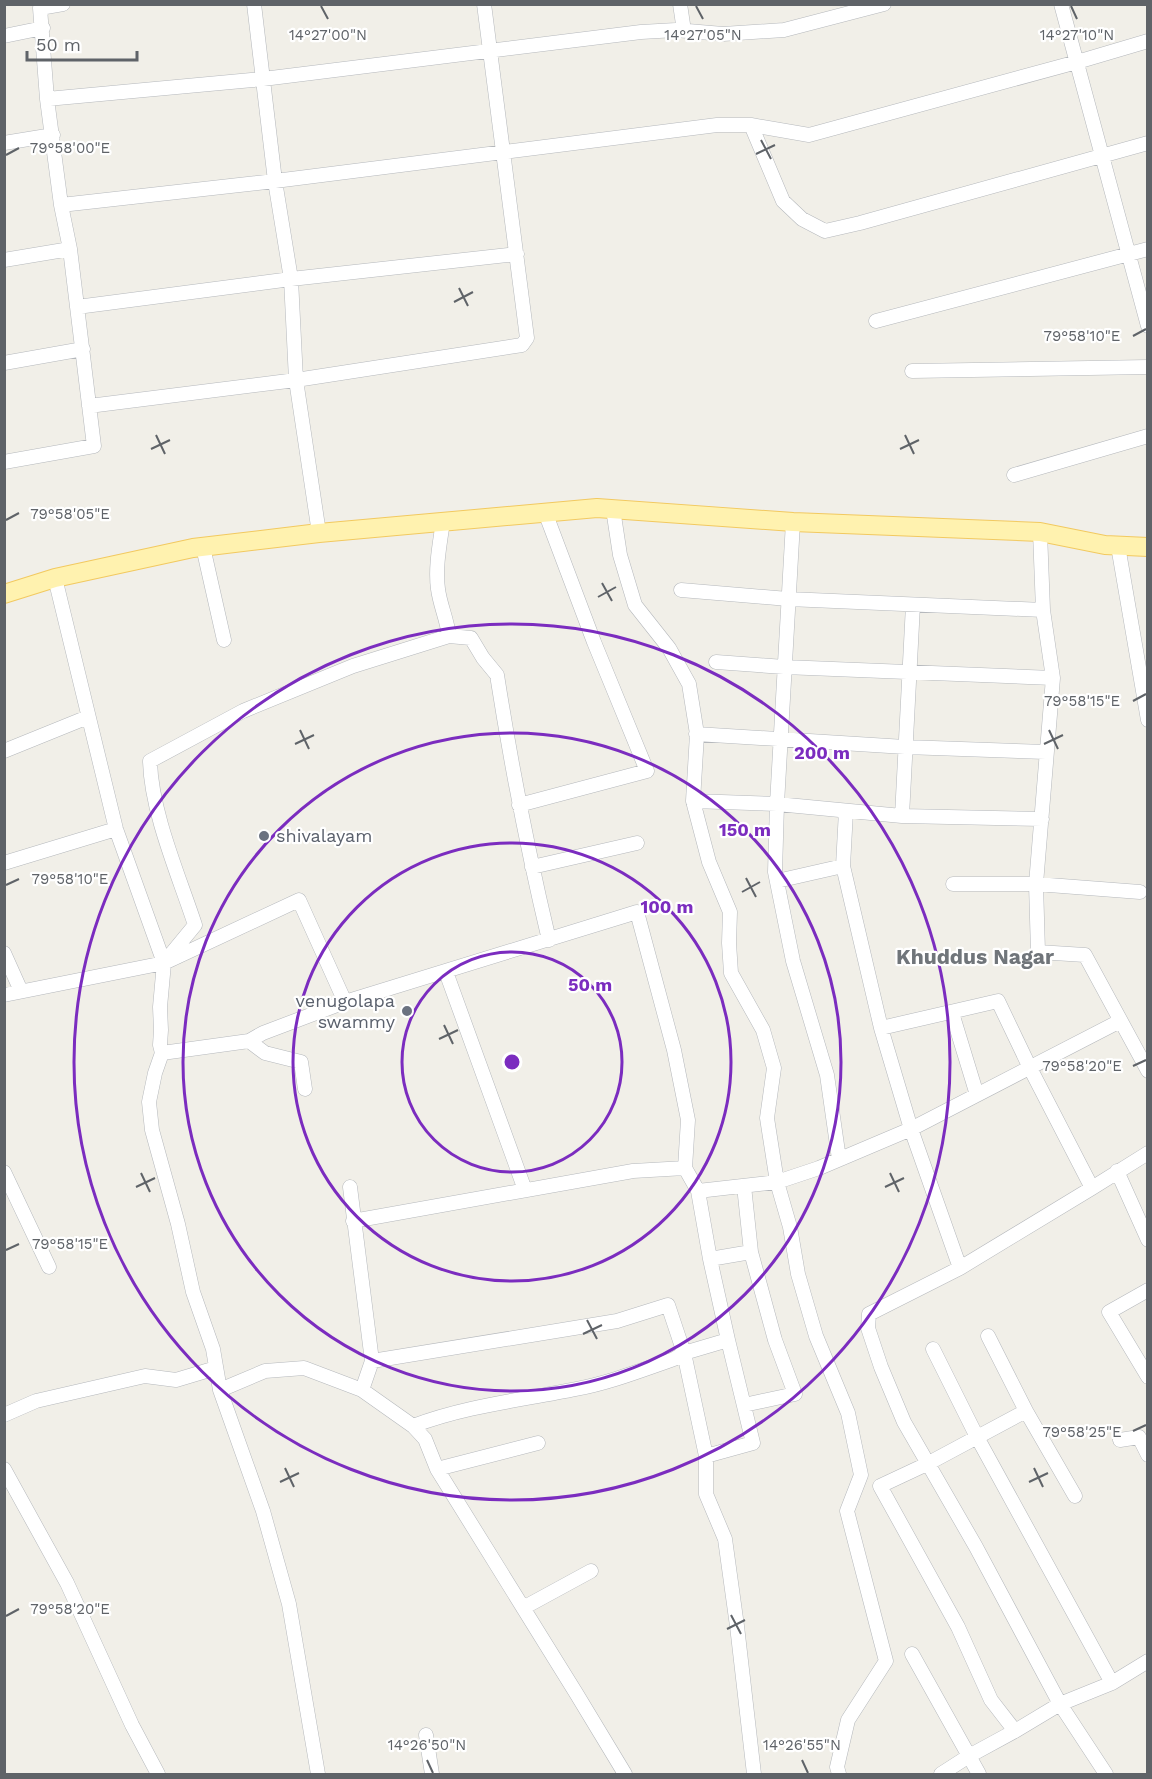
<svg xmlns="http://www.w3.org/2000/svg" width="1152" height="1779" font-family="'Work Sans',sans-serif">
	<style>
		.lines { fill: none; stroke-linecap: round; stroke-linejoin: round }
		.minor-casing { stroke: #b5b8bc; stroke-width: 15 }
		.major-casing { stroke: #f2c960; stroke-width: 20 }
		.minor { stroke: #fff; stroke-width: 14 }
		.major { stroke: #fff2af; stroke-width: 18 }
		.ticks { fill: none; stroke: #5f6368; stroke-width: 2 }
		.ring { fill: none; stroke: #7b2cbf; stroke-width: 3 }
		.worship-dot { fill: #6b7280; stroke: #fff; stroke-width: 2 }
		.labels { text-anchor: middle; stroke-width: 4.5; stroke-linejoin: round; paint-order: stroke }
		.worship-label { font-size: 18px; fill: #5b616d; stroke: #fff; text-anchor: start }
		.quarter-label { font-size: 21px; font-weight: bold; fill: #70757a; stroke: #fff }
		.ticks-label { font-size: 15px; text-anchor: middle; fill: #5f6368; stroke: #fff; stroke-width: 4.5; stroke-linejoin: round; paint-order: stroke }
		.centre { fill: #7b2cbf; stroke: #fff; stroke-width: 3 }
		.ring-label { font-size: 18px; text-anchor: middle; font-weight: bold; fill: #7b2cbf; stroke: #fff; stroke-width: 4.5; stroke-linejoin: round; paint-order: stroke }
	</style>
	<rect width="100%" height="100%" fill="#f1efe8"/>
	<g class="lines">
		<!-- minor casing -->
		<g class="minor-casing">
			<path id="minor" d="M254 4 275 181 291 279 296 380 319 533
				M680 4 684 31
				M1061 4 1148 326
				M4 36 43 28
				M47 99 263 79 641 32 676 30 723 34 784 30 884 4
				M751 125 783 201 802 219 825 231 860 223 1148 143
				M4 143 53 135
				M61 205 275 181 717 125H751L809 135 1077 62 1148 41
				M4 260 70 249
				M77 307 291 279 517 254
				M876 321 1148 249
				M4 363 83 349
				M912 371 1148 367
				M89 406 296 380 522 345 527 338 484 4
				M4 462 94 446 70 249 61 205 47 99 40 8 63 4
				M1014 475 1148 436
				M613 509 620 555 635 605 669 648 689 684 697 734 693 801 709 862 730 912 729 943 731 973 763 1030 774 1068 767 1118 777 1182 790 1227 798 1274 816 1336 848 1413 861 1475 847 1511 886 1661 848 1720 837 1767 839 1774
				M793 522 777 804 775 872 793 961 827 1075 839 1159
				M1040 532 1043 610 1053 678 1036 884 1038 952 1085 955 1148 1071
				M1118 546 1148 720
				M203 547 224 640
				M55 578 116 829 164 963 160 1007 161 1030 160 1045 162 1053 155 1073 149 1102 152 1130 178 1224 193 1292 213 1349 220 1390 263 1511 289 1604 318 1774
				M681 590 788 599 1043 610
				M449 636 471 638 483 658 497 675C511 764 528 852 549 940
				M716 662 784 667 1053 678
				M696 734 905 747 1046 752
				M4 751 88 717
				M693 801 777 804 902 816 1042 819
				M519 805 647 771 594 642 545 512
				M846 811 843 866 881 1028 911 1129 960 1268 869 1314 868 1328 881 1367 904 1422 976 1547 1060 1704 1015 1731 991 1700 958 1627 880 1486 927 1464 1026 1411
				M902 816 913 605
				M4 863 116 829
				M532 867 637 843
				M777 881 843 866
				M953 884H1036L1140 892
				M4 953 21 991
				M167 959 195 925C179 876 151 812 150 761L243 711 353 666 449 636C447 619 440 605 438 589 435 567 440 543 443 521
				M446 972 525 1190
				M4 995 164 963 299 900 345 1002 637 912 674 1050 688 1120 685 1168 698 1191 710 1259 728 1340 684 1353 668 1305 617 1321 372 1361
				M952 1013 977 1095
				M881 1028 998 1001 1030 1068 1092 1188
				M249 1041 265 1053 301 1062 305 1089
				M162 1053 249 1041 263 1033 345 1002
				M1117 1171 1148 1240
				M4 1172 49 1267
				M350 1187 372 1361 362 1390
				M698 1191 777 1182 819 1168 911 1129 1120 1021
				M353 1221 633 1171 685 1168
				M710 1259 751 1252
				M960 1268 1092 1188 1148 1153
				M1148 1290 1109 1312 1148 1377
				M988 1336 1026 1411 1075 1496
				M933 1349 977 1437 1112 1683 1060 1704 1106 1774
				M220 1390 265 1371 304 1368 362 1390 413 1426 425 1439 437 1469 576 1693 625 1774
				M744 1405 795 1394 775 1340 751 1252 744 1186
				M4 1415 36 1401 145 1376 176 1380 216 1368
				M413 1426C465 1406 522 1400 576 1389 609 1383 642 1370 674 1359L684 1353 706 1456 753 1443 728 1340
				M1120 1440 1139 1437 1148 1455
				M706 1456V1494L725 1539 737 1626 754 1774
				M4 1469 67 1583 132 1725 158 1774
				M437 1469 538 1443
				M523 1608 591 1571
				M912 1654 969 1756 1015 1731
				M1112 1683 1148 1661
				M426 1735 432 1774
				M941 1774 969 1756 979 1774"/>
		</g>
		<!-- major casing -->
		<g class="major-casing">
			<path id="major" d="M4 594 55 578 193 548 319 533 597 508 793 522 1040 532 1105 545 1148 547"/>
		</g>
		<!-- minor -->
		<use href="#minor" class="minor"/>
		<!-- major -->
		<use href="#major" class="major"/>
	</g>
	<!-- ticks -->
	<path class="ticks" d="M321 6 328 19M696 6 703 19M1071 6 1077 19M761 140 771 159M756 154 775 145M6 155 19 148M459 288 468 306M454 302 473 292M1133 336 1146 329M156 435 165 454M905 435 914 454M151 449 170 440M900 449 919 440M6 520 19 513M602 583 612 601M598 597 616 587M1133 701 1146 694M300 730 309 749M1049 730 1058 749M295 744 314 735M1044 744 1063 735M746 878 756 897M6 885 19 879M742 892 760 882M444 1025 453 1044M439 1039 458 1030M1133 1066 1146 1060M141 1173 150 1192M890 1173 899 1192M136 1187 155 1178M885 1187 904 1178M6 1250 19 1244M587 1320 597 1339M583 1334 602 1325M1133 1431 1146 1425M285 1468 294 1487M1034 1468 1043 1487M280 1482 299 1473M1029 1482 1048 1473M731 1615 741 1634M6 1616 19 1609M727 1629 745 1620M427 1760 433 1773M802 1760 808 1773"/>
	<!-- distance rings -->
	<g class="ring">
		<circle cx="512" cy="1062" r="110"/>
		<circle cx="512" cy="1062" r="219"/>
		<circle cx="512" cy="1062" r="329"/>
		<circle cx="512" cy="1062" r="438"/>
	</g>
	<!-- markers -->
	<g class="worship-dot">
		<circle cx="264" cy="836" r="6"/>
		<circle cx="407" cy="1011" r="6"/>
	</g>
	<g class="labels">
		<!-- worship labels -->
		<g class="worship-label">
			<text x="276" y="842">shivalayam</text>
			<text x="395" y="1007" text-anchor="end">venugolapa<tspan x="395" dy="21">swammy</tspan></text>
		</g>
		<!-- quarter labels -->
		<g class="quarter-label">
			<text x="975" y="964">Khuddus Nagar</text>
		</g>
	</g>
	<g class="ticks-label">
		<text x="328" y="40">14°27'00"N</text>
		<text x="703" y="40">14°27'05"N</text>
		<text x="1077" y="40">14°27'10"N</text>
		<text x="70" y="153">79°58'00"E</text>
		<text x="1082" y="341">79°58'10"E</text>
		<text x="70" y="519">79°58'05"E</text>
		<text x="1082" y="706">79°58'15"E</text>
		<text x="70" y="884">79°58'10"E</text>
		<text x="1082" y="1071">79°58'20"E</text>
		<text x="70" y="1249">79°58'15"E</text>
		<text x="1082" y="1437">79°58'25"E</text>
		<text x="70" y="1614">79°58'20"E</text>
		<text x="427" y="1750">14°26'50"N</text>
		<text x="802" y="1750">14°26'55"N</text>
	</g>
	<circle cx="512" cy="1062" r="9" class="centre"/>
	<g class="ring-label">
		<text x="822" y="759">200 m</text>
		<text x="745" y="836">150 m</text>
		<text x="667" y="913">100 m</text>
		<text x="590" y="991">50 m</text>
	</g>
	<!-- border -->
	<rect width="1152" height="1779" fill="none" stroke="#5f6368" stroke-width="12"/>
	<!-- scale -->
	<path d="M27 51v9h110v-9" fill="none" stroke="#5f6368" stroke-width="3"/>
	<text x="36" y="51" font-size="18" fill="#5f6368" stroke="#ffffff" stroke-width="4.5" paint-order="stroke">50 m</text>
</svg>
